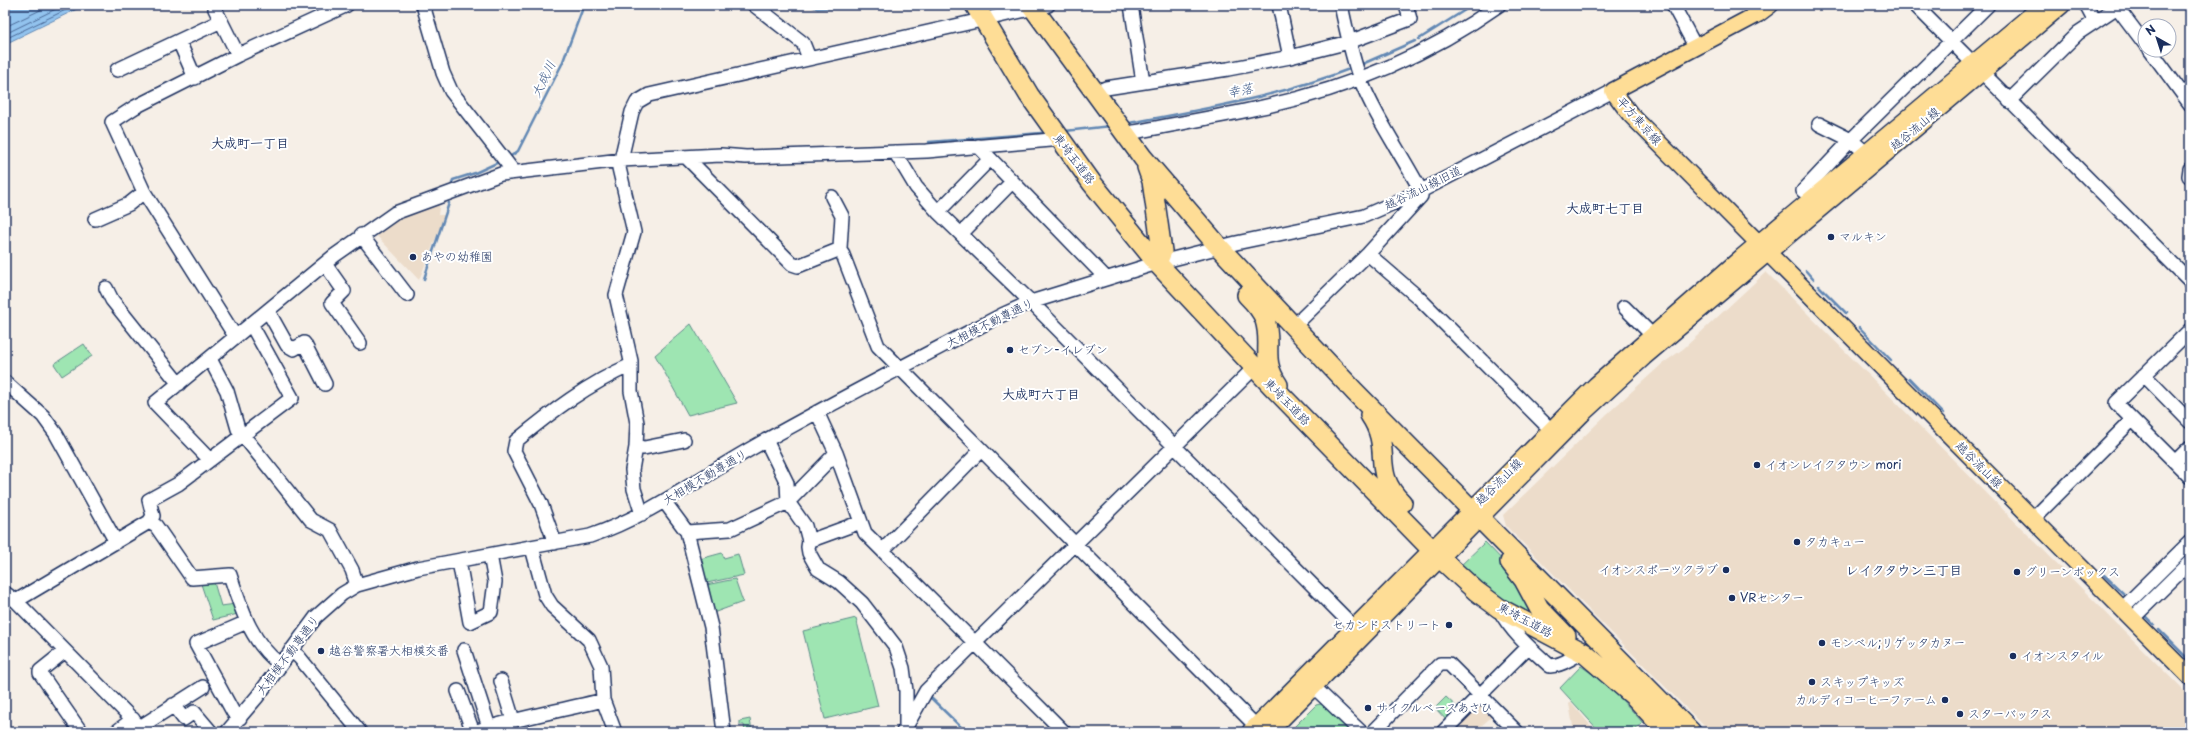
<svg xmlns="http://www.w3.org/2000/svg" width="2195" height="737" font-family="'Playpen Sans','Klee One',sans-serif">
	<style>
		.built { fill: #ecdcca }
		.green { fill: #9ee5b2; stroke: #5c8a88 }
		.water { fill: #92c3ee; stroke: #6288b4 }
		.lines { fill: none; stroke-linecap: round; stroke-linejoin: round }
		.shore { stroke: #4b6a98; stroke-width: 1 }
		.stream { stroke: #6288b4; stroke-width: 2.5 }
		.minor-casing { stroke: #1b2f5e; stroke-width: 16 }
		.major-casing { stroke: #1b2f5e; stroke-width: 19 }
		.highway-casing { stroke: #1b2f5e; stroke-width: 22 }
		.minor { stroke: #fff; stroke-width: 13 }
		.major { stroke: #fedd96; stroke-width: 16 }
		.highway { stroke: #fedd96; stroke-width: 19 }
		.poi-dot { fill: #1b2f5e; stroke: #fff; stroke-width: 1.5 }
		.labels { text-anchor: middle; stroke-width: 4; stroke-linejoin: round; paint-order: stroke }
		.street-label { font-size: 12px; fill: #1b2f5e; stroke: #fff }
		.poi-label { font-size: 12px; fill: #1b2f5e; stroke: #fff; text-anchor: start }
		.water-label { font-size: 13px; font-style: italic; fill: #3f5b89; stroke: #fff }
		.neighbourhood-label { font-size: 13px; font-weight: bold; fill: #1b2f5e; stroke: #fff }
	</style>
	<rect width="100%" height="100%" fill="#f6efe7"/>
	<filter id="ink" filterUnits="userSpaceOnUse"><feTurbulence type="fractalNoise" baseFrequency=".025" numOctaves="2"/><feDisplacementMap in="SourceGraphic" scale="8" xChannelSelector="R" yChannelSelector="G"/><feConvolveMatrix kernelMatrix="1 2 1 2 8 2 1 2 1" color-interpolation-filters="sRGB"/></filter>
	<g filter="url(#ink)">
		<!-- built -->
		<path class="built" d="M440 201 438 215H445L419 280 374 233 390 221Z
			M1766 272 2190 697V732H1710L1506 526 1503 515 1607 414 1662 364 1683 349Z
			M1571 702 1596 732H1574L1569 704Z
			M1483 703 1495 714 1474 732H1463L1457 725 1477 704Z"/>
		<!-- green -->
		<path class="green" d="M691 324 737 403 688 415 655 355Z
			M84 344 92 356 62 376 54 364Z
			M1485 542 1509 567 1523 586 1535 622 1458 568Z
			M722 553 724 558 738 554 744 575 707 583 700 559Z
			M213 579 221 606 236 604 238 614 213 620 200 581Z
			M735 579 743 602 713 613 706 585Z
			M856 618 878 706 825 719 803 631Z
			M1581 666C1605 682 1624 701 1643 723L1633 732H1600L1560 688Z
			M1446 697 1460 710 1448 722 1435 708Z
			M1325 703 1354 732H1298L1293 728 1316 705Z
			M750 719 752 732H745L744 725H740V721Z"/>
		<!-- water -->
		<path class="water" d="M5 5H85L5 44Z
			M809 5H839V8L817 9Z"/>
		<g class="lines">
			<!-- shore -->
			<path class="shore" d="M5 27 51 5
				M5 34 64 5
				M5 39 76 5"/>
			<!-- stream -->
			<path class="stream" d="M1419 39 1473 5
				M1360 65 1415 41
				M1130 123C1205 109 1281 96 1352 68
				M1065 131 1111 126
				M929 142 1041 133
				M511 156 518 151 562 64 584 5
				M452 183 453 180 475 173 501 161
				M1806 271 1813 279
				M424 279 449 203
				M1819 286 1846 313
				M1859 327 1891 360
				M1909 378 1943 413
				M2181 562 2190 553
				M2104 575 2125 595
				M2144 615 2154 625
				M2159 630 2190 661
				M930 697 966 732"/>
			<!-- minor casing -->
			<g class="minor-casing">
				<path id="minor" d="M423 5 443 73 451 91 514 172
					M754 5 803 43 809 58
					M1131 5 1143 82
					M1279 5 1290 57
					M1673 5 1696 48
					M1915 5 2190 281
					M2086 5 2095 22
					M2117 7 2145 44
					M215 9 238 55
					M179 41 195 78
					M2150 50 2190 104
					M117 70 221 21
					M1094 93 1106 88 1228 69 1290 57 1349 42 1410 19 1406 5
					M2009 101 2078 33 2120 5
					M1819 124 1851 140 1866 153
					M1126 136 1134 132C1175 124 1217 117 1258 108 1344 90 1427 56 1499 5
					M978 146 1106 278
					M895 152 916 187 938 212 1031 302 1354 627
					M687 158 792 264 798 266 838 250 840 248 842 216 832 197
					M2189 176 2190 169
					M1803 191 1851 140 1988 5
					M938 212 990 159
					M95 219 129 204 144 192
					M961 234 1012 182
					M361 235 407 295
					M839 249 843 255 878 346 1256 726
					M1368 254 1419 298 1550 429
					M325 264 344 291 332 303 360 343
					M106 288 112 300 179 384
					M1624 307 1652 335
					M268 311 287 345 294 349 304 343 325 384
					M1292 328 1368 254 1421 196V191C1401 153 1375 117 1359 76 1351 53 1346 29 1341 5
					M2190 330 2116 403 2190 477
					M235 336 144 192 112 122 135 107 238 55 347 5
					M210 359 227 391 238 429 311 520 330 530 352 570 357 585
					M2144 375 2190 422
					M5 382 43 416 56 434 116 542
					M817 412 836 453 865 533 1064 732
					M766 440 787 483 788 502 805 526 809 541 808 547 809 553 818 569 839 582 862 603 896 647 903 668 906 691V726
					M636 447 644 448 684 440
					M210 460 155 403 334 256 395 213 501 174 621 160 721 155 746 157 927 151 1051 140 1057 136
					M2175 462 2190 447
					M664 501 687 532 711 627 724 732
					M642 514 634 489 632 470 636 447 637 423 631 391V361L616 295 634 232 619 168 632 112 637 102 649 95 1048 5
					M2033 519 2132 420
					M149 522 156 526 192 578 230 575C241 608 251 643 280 664
					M687 532 730 529 788 502 836 453
					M809 541 861 522
					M555 543 541 504 514 451 516 441C551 412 588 384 631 365
					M532 548 545 595 552 606 589 640 601 666 603 700 615 732
					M883 550 981 450
					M459 561 470 622 491 612 495 582 490 555
					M5 593 16 601 145 732
					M16 601 149 522 153 516 149 500 178 484 292 398 251 324
					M1499 609C1511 632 1531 649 1550 666 1566 665 1569 657 1584 653
					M2122 609 2190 542
					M2132 619 2190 562
					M291 650 299 657 360 732
					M464 650 489 727
					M65 651 40 671V673L81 732
					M501 681 513 720
					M1314 687 1361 732
					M458 691 473 732
					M173 705 184 719 194 712 211 732
					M240 718 233 712 196 644 247 622
					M140 727 203 687
					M116 732 133 719
					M227 732 257 697 316 617 342 594 357 585 418 568 590 536C649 516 699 478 754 447 835 401 919 358 1002 315L1031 302 1157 263 1236 243 1364 216 1421 191 1613 91
					M474 732C516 718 560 711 603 700
					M903 732 926 691 1254 368
					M1373 732 1440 664H1449L1517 732
					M1443 732 1528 647"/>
			</g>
			<!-- major casing -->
			<g class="major-casing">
				<path id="major" d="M1770 5 1758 14 1613 91 1630 114 2190 677
					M1250 732 1596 385 1742 257 2043 5
					M1269 732 1582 414 1644 357 2062 5"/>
			</g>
			<!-- highway casing -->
			<g class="highway-casing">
				<path id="highway" d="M975 5 1029 95 1092 183 1157 263 1273 387 1441 559 1476 591 1499 608 1584 653 1635 697 1667 732
					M1031 5 1143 158 1219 247 1355 392 1691 732
					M1147 167 1152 181 1162 251 1157 263
					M1247 295C1254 302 1262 310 1265 320 1273 345 1260 359 1278 385
					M1370 415C1394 450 1369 471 1402 503
					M1510 562 1524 580 1539 608 1566 636"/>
			</g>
			<!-- minor -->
			<use href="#minor" class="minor"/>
			<!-- major -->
			<use href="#major" class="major"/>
			<!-- highway -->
			<use href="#highway" class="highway"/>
		</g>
	</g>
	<!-- markers -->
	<g class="poi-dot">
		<circle cx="1831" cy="237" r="4"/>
		<circle cx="413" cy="257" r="4"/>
		<circle cx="1010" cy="350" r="4"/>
		<circle cx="1757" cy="465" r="4"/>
		<circle cx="1797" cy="542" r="4"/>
		<circle cx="1726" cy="570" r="4"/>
		<circle cx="2017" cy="572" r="4"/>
		<circle cx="1732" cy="598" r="4"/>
		<circle cx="1449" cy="625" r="4"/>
		<circle cx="1822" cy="643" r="4"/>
		<circle cx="321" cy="651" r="4"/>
		<circle cx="2013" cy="656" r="4"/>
		<circle cx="1812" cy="682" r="4"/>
		<circle cx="1945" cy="700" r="4"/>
		<circle cx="1368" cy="708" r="4"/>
		<circle cx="1960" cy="714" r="4"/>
	</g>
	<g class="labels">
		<!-- street labels -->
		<g class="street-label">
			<text transform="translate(1639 121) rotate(48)" y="4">平方東京線</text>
			<text transform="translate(1915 129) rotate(-40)" y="4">越谷流山線</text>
			<text transform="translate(1074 159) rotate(53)" y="4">東埼玉道路</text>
			<text transform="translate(1423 188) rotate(-26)" y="4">越谷流山線旧道</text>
			<text transform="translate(990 323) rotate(-26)" y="4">大相模不動尊通り</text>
			<text transform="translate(1287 402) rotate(46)" y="4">東埼玉道路</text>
			<text transform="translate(1979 465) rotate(45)" y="4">越谷流山線</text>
			<text transform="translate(705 477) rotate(-31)" y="4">大相模不動尊通り</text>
			<text transform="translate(1499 482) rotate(-45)" y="4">越谷流山線</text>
			<text transform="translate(1525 620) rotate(28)" y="4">東埼玉道路</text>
			<text transform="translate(288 655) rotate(-53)" y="4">大相模不動尊通り</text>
		</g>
		<!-- poi labels -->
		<g class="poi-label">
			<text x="1839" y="241">マルキン</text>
			<text x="421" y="261">あやの幼稚園</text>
			<text x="1018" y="354">セブン-イレブン</text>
			<text x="1765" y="469">イオンレイクタウン mori</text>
			<text x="1805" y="546">タカキュー</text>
			<text x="1718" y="574" text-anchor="end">イオンスポーツクラブ</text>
			<text x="2025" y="576">グリーンボックス</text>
			<text x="1740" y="602">VRセンター</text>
			<text x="1441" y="629" text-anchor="end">セカンドストリート</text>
			<text x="1830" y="647">モンベル;リゲッタカヌー</text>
			<text x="329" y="655">越谷警察署大相模交番</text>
			<text x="2021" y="660">イオンスタイル</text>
			<text x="1820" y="686">スキップキッズ</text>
			<text x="1937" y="704" text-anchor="end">カルディコーヒーファーム</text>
			<text x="1376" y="712">サイクルベースあさひ</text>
			<text x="1968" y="718">スターバックス</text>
		</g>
		<!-- water labels -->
		<g class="water-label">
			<text transform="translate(543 79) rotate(-64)" y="5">大成川</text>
			<text transform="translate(1240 90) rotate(-12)" y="5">幸落</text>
		</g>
		<!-- neighbourhood labels -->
		<g class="neighbourhood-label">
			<text x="250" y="148">大成町一丁目</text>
			<text x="1605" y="213">大成町七丁目</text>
			<text x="1041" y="399">大成町六丁目</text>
			<text x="1904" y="575">レイクタウン三丁目</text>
		</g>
	</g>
	<!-- margin -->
	<rect width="2195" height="737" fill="none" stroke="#fff" stroke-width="20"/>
	<rect x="10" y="10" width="2175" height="717" fill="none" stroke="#1b2f5e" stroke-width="1.5" filter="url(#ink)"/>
	<!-- north arrow -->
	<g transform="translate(2157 38) rotate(321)"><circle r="19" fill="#ffffff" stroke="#a4acbf"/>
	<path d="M0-3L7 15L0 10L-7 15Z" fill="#1b2f5e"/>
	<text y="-6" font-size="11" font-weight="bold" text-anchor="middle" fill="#1b2f5e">N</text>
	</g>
</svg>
